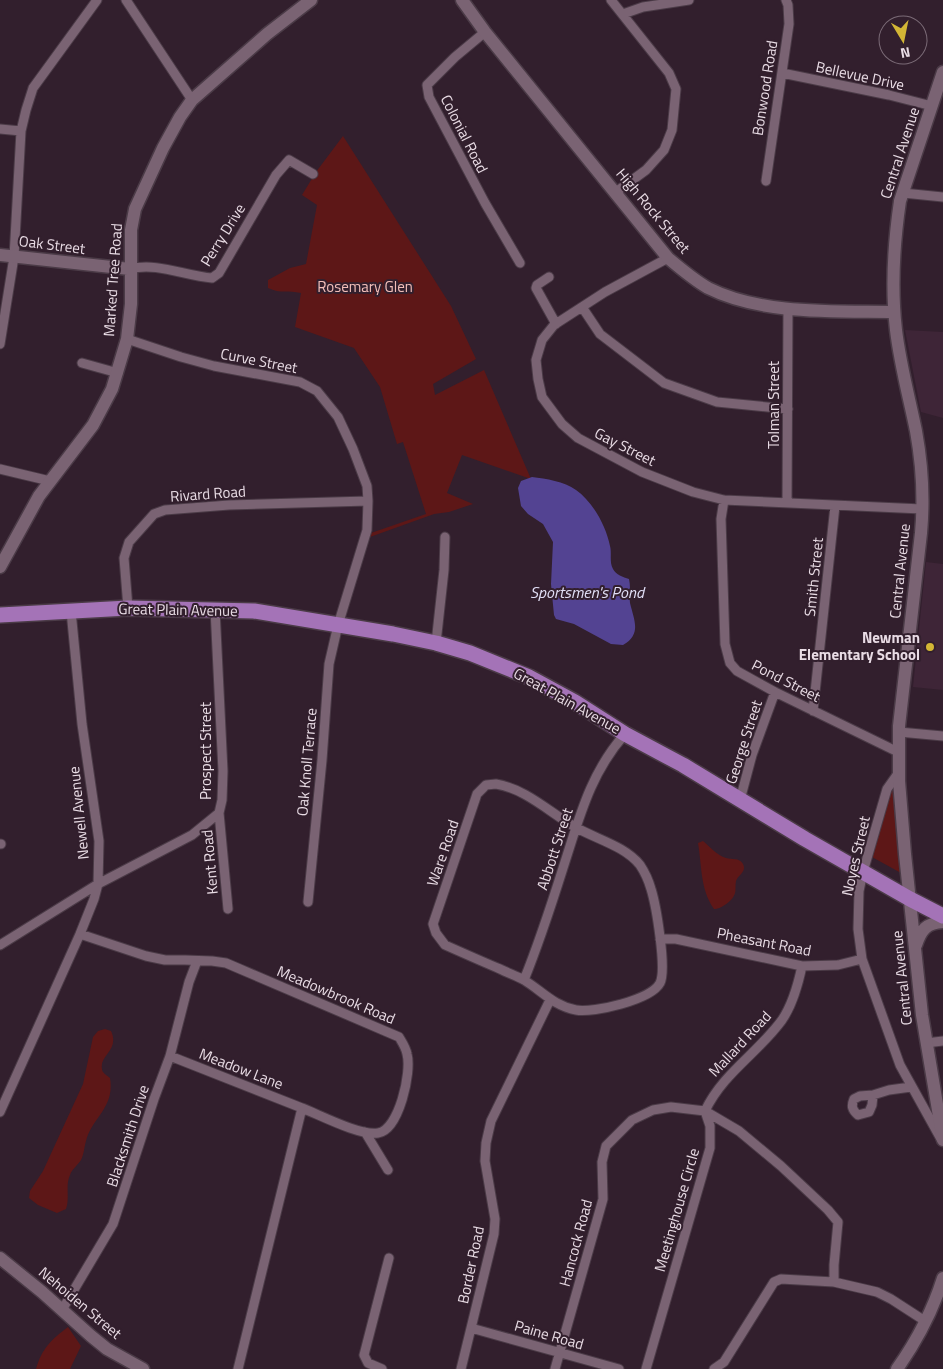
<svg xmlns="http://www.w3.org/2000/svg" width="943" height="1369" font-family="'Titillium Web',sans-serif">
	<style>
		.built { fill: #3e2537 }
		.green { fill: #5d1717 }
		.water { fill: #534392 }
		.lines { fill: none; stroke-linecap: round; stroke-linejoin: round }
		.street-casing { stroke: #4b3b47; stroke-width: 11 }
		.secondary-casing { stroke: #4b3b47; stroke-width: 15 }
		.primary-casing { stroke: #4b3b47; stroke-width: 18 }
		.street { stroke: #7a6373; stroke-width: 9 }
		.secondary { stroke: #7a6373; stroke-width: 12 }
		.primary { stroke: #a473b7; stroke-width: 15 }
		.poi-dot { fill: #d3b635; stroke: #321f2d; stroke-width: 2 }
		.labels { text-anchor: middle; stroke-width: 4; stroke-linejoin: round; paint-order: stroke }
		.street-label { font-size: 15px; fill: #e9dce5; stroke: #321f2d }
		.park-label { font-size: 15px; fill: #f3beb9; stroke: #321f2d }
		.poi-label { font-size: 15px; font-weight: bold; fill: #e9dce5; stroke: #321f2d; text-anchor: end }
		.water-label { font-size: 16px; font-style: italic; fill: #e1dff6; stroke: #321f2d }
	</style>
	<rect width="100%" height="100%" fill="#321f2d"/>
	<!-- built -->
	<path class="built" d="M905 330 943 332V418L921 412Z
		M926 562 943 564V690L913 687Z"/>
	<!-- green -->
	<path class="green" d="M343 136 451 306 476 359 433 384 435 395 484 370 531 479 462 455 447 493 473 504 449 512 434 514 370 537 371 533 426 514 403 442 397 444 380 387 354 348 295 327 301 293C288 290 281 294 268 288V280L290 268 306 264 317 205 302 195 316 172Z
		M893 787 901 873 872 857 890 791Z
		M703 841C710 847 717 855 726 858 732 860 739 857 743 864 747 872 738 875 736 881 735 885 736 890 735 893 733 901 721 909 714 909 700 889 702 866 698 843Z
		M105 1029 111 1031C120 1050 99 1055 102 1069 102 1073 107 1075 110 1078 115 1108 92 1117 86 1141 84 1148 84 1154 81 1160 78 1165 72 1169 70 1175 65 1186 70 1198 66 1209L57 1213 38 1205 29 1198 30 1191 43 1171 83 1084 93 1037 98 1031Z
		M68 1327 81 1346 70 1369H36C42 1348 52 1339 68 1327Z"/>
	<!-- water -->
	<path class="water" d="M532 477C546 479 564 481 576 490 593 502 606 526 610 546 612 553 609 562 613 569 616 575 623 577 629 579 631 587 629 595 630 603 634 620 642 634 623 645L611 644 574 624 556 619 554 615 551 584 553 542 543 524 528 514 521 506 518 488 521 481Z"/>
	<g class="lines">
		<!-- street casing -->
		<g class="street-casing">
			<path id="street" d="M126 0 192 100
				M611 0 669 73 676 89 672 130 664 150 646 170 616 192
				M623 14 643 7 689 0
				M485 32 455 57 427 85 429 97 485 203 520 263
				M782 73 889 95 932 106
				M0 129 21 131
				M766 181 789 24 788 5 786 0
				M903 193 943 197
				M668 258 605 292 554 325 542 340 536 360 538 379 542 397 562 424 578 438 642 472 693 492 724 500 922 509
				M130 269C157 262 185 276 212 278L219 273 276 175 289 160 313 174
				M549 277 537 285 536 288 556 324
				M582 307 600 334 664 383 717 402 788 409
				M127 339 181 357 214 366 300 382 317 391 338 417 353 449 367 486 368 501 367 530 338 625 329 664 322 760 308 902
				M0 344 14 257 21 131 26 110 33 88 97 0
				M82 363 118 373
				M0 469 50 481
				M724 500 721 519 725 644 730 663 737 671 775 692 898 752
				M787 503 788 308
				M128 608 124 558 129 542 154 514 165 510 229 505 368 501
				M436 643 444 570 445 537
				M813 711 835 506
				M899 732 943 736
				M899 772 887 789 863 872 859 891 858 929 862 959 900 1065 941 1139
				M496 784C526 789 549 812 575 827 596 839 625 846 640 865 644 871 649 882 651 889 656 905 667 969 660 983 651 1000 594 1013 576 1010 554 1006 542 991 524 980 517 976 508 973 500 969 481 961 463 953 445 945L436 933 433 924 477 794 486 785Z
				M740 800 752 755 775 692
				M219 813 228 909
				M0 844H1
				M80 934 146 956 165 960H185L212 961 226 963 240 969 399 1037C402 1042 406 1048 407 1054 412 1072 399 1130 378 1133 360 1136 320 1115 302 1108L238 1369
				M660 939H676L802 966 838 965 862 959
				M0 945 98 884 192 835 219 813 222 800 223 771 215 609
				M524 980C539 943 551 906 563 868 579 819 590 773 625 734
				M926 1043 943 1041
				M170 1056 302 1108
				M873 1095 860 1096 854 1099C851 1106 852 1110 858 1115L869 1112 872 1105 873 1095 889 1090 911 1087
				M705 1111C723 1073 758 1053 782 1020 793 1004 798 985 802 966
				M0 1112 80 934 94 899 98 884 99 841 82 724 71 611
				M365 1132 388 1170
				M62 1310 113 1224 154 1099 170 1056 189 982 197 961
				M471 1328 619 1369
				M382 1369 368 1363 364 1355 389 1258
				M461 1369 494 1234 495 1219 485 1161 486 1143 491 1121 550 1000
				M555 1369 603 1199 602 1162 606 1146 632 1120 653 1110 671 1107 705 1111 739 1131 781 1166 828 1210 838 1222 834 1265V1282L877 1292 891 1299 925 1321
				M646 1369 710 1148V1126L705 1111
				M714 1369 724 1362 774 1282 781 1279 834 1282"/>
		</g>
		<!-- secondary casing -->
		<g class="secondary-casing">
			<path id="secondary" d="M462 0 485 32 668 258C681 269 694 280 708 288 762 315 834 311 894 312
				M943 72 900 201C894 242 891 288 896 330 900 364 909 397 916 431 922 464 924 500 921 533L899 726V781L905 854 922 1015 943 1140
				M0 255 130 269
				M0 567 39 496 93 425 112 389 127 339 131 304V230L135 209 163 148 180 117 192 100 267 34 311 0
				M916 945C921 930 926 923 943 922
				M0 1258 42 1292 91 1336 107 1349 143 1369
				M897 1369C916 1342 933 1310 943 1278"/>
		</g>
		<!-- primary casing -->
		<g class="primary-casing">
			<path id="primary" d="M0 615 128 608 254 611 393 634 436 643 470 653 529 677 575 702 625 734 683 765 805 839 910 899 943 916"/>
		</g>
		<!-- street -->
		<use href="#street" class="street"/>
		<!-- secondary -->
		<use href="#secondary" class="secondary"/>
		<!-- primary -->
		<use href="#primary" class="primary"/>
	</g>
	<!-- markers -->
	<circle class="poi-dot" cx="930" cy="647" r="5"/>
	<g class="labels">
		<!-- street labels -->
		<g class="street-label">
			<text transform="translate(860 76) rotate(12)" y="5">Bellevue Drive</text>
			<text transform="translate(765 88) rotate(-81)" y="5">Bonwood Road</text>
			<text transform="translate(464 134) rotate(63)" y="5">Colonial Road</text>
			<text transform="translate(900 153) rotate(-72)" y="5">Central Avenue</text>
			<text transform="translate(653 211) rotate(50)" y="5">High Rock Street</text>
			<text transform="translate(223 235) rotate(-58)" y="5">Perry Drive</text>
			<text transform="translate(52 245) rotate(7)" y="5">Oak Street</text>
			<text transform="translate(113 280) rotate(-86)" y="5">Marked Tree Road</text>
			<text transform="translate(259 361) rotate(11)" y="5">Curve Street</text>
			<text transform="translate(774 405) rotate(-90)" y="5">Tolman Street</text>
			<text transform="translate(625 447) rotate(27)" y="5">Gay Street</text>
			<text transform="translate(208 494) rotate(-4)" y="5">Rivard Road</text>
			<text transform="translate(900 571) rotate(-84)" y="5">Central Avenue</text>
			<text transform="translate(814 577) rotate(-84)" y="5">Smith Street</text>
			<text transform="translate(178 610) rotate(1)" y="5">Great Plain Avenue</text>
			<text transform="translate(786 681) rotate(27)" y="5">Pond Street</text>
			<text transform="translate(567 701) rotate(29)" y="5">Great Plain Avenue</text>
			<text transform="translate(744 742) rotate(-72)" y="5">George Street</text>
			<text transform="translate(206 751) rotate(-90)" y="5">Prospect Street</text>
			<text transform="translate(307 762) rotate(-85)" y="5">Oak Knoll Terrace</text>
			<text transform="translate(79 813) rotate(-96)" y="5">Newell Avenue</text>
			<text transform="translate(555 849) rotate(-72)" y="5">Abbott Street</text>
			<text transform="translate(443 853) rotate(-71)" y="5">Ware Road</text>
			<text transform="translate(856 856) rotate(-77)" y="5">Noyes Street</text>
			<text transform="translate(210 862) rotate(-95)" y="5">Kent Road</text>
			<text transform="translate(764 942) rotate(11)" y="5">Pheasant Road</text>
			<text transform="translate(902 978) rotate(-96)" y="5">Central Avenue</text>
			<text transform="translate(336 995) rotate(23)" y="5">Meadowbrook Road</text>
			<text transform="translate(740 1044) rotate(-47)" y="5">Mallard Road</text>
			<text transform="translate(241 1069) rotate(21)" y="5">Meadow Lane</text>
			<text transform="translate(128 1136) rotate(-72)" y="5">Blacksmith Drive</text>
			<text transform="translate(677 1210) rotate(-74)" y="5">Meetinghouse Circle</text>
			<text transform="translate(576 1243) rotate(-75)" y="5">Hancock Road</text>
			<text transform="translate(471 1265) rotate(-78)" y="5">Border Road</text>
			<text transform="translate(80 1303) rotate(40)" y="5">Nehoiden Street</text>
			<text transform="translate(549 1335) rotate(16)" y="5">Paine Road</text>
		</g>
		<!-- park labels -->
		<g class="park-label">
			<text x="365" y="292">Rosemary Glen</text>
		</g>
		<!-- poi labels -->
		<g class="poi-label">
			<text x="920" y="643">Newman<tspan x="920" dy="17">Elementary School</tspan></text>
		</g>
		<!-- water labels -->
		<g class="water-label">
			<text x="587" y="598">Sportsmen's Pond</text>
		</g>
	</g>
	<!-- north arrow -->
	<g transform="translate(903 40) rotate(170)"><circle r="24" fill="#321f2d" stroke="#7b6b77"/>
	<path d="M0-4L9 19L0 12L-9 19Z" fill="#d3b635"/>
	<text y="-8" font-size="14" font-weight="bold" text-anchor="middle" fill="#e9dce5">N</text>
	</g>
</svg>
